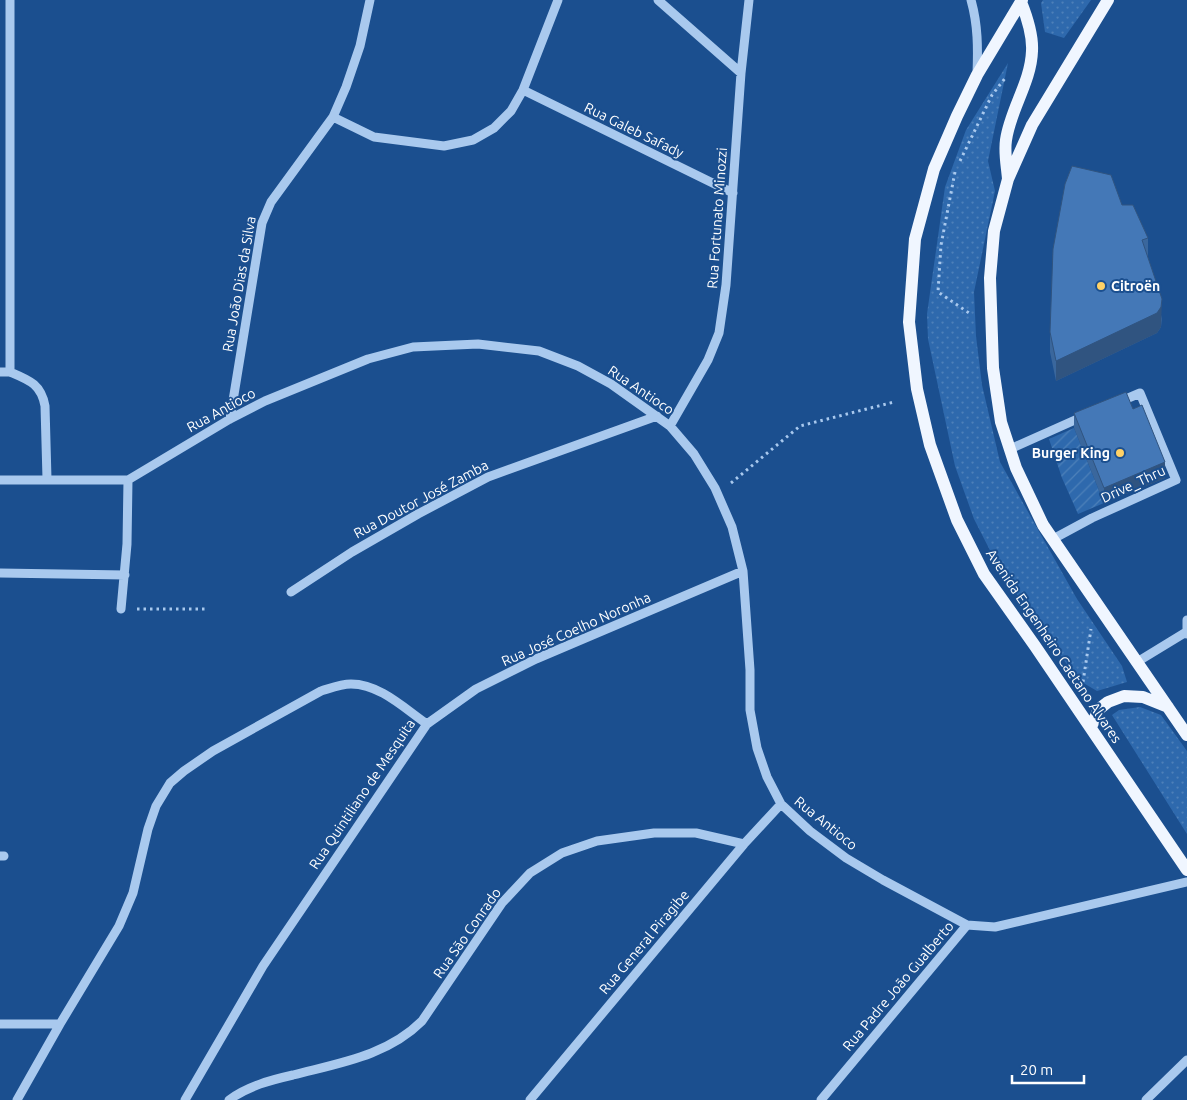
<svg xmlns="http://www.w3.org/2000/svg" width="1187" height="1100" font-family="Ubuntu,sans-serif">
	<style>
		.park { fill: url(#park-dots) }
		.garden { fill: url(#garden-furrows) }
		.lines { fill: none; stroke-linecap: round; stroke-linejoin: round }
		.path { stroke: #a9c9ee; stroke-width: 3; stroke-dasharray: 2.5 4; stroke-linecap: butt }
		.minor { stroke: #a9c9ee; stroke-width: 9 }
		.major { stroke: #f0f6ff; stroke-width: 12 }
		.wall { fill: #3a679d }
		.shaded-wall { fill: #305480 }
		.building { fill: #4478b7; stroke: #305480 }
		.poi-dot { fill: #ffd166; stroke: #1b4f8f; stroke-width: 2 }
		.labels { text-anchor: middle; stroke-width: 4; stroke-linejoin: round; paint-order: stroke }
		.street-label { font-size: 14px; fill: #fff; stroke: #1b4f8f }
		.poi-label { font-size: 14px; font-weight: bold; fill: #fff; stroke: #1b4f8f; text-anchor: start }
	</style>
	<defs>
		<pattern id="park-dots" width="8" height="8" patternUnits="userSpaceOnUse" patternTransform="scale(1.25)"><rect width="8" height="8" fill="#2e69ad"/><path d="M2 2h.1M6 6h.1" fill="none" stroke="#4d80b9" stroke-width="1.8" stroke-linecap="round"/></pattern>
		<pattern id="garden-furrows" width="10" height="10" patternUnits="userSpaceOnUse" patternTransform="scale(1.25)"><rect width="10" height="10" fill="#2e69ad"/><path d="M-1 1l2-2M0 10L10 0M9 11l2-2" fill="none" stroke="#4d80b9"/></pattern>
	</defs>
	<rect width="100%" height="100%" fill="#1b4f8f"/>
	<!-- park -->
	<path class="park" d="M1043 0H1091L1064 38 1045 32 1041 3Z
		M1008 63 988 161 995 191 974 292 976 336 982 385 1000 462 1077 599 1122 666 1127 682 1097 691 1080 681 1048 640 1000 570 974 519 955 466 928 339 927 314 945 187 966 130Z
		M1140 707 1161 715 1187 751V834L1112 715 1119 710Z"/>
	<!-- garden -->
	<path class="garden" d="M1074 428 1104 503 1078 514 1062 478 1049 439Z"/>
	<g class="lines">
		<!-- path -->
		<path class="path" d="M960 161 992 95 1006 77
			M955 172 941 245 938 292 972 315
			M731 483 800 426 894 402
			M137 609H208
			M1083 682 1091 629"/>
		<!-- minor -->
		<path class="minor" d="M658 0 741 73
			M971 0C978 25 978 48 977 74
			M523 90 733 193
			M333 117 374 137 444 146 473 140 494 128 511 111 523 90 558 0
			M0 372H10V0
			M10 372C29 380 41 384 45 406L47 479
			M230 419 262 223 271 202 333 117 346 87 360 46 370 0
			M670 426 708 360 719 333 726 285 741 73 749 0
			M1010 449 1084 416
			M0 480H128
			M128 480 230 419 265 401 368 359 413 347 478 344 539 351 578 366 611 384 670 426 694 454 715 488 732 527 743 571 750 670V710L757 748 767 777 781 804 810 831 846 858 883 880 967 925 995 927 1187 882
			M1053 539 1092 518 1176 480 1140 393 1119 402
			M0 573 125 575
			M291 592 352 552 418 514 488 477 657 416
			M121 609 127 544 128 480
			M1187 620V634
			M1137 662 1186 632
			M0 856H4
			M0 1024H60
			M17 1100 60 1024 119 926 133 893 148 829 156 806 170 783 184 771 213 751 321 691C331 688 341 684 351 684 380 684 405 709 427 724
			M185 1100 263 966 427 724 476 689 536 659 743 571
			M229 1100C248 1086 271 1080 293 1075 339 1063 387 1056 422 1021L502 903 530 873 562 853 597 841 654 833H696L744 844
			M530 1100 744 844 781 804
			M821 1100 967 925
			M1146 1100 1187 1060"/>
		<!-- major -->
		<path class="major" d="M1022 0 977 75 957 116 934 169 915 239 909 322 917 389 930 445 957 520 984 574 1035 646 1187 870
			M1108 0 1032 125 1008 179 994 231 990 278 993 368 1001 422 1016 468 1043 525 1187 735
			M1008 179C1007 166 1004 153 1006 140 1010 110 1031 82 1032 51 1033 34 1027 17 1021 2
			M1091 727 1099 709 1108 702 1124 696 1143 697 1168 707"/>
	</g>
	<!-- wall -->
	<path class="wall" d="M1122 205 1148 238V258L1162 319 1161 327 1157 333 1056 381 1050 352V332Z
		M1133 409 1165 478 1104 503 1074 428V413Z"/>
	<!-- shaded-wall -->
	<path class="shaded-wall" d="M1162 299 1161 327 1157 333 1056 381V361Z
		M1165 462V478L1104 503V488Z"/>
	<!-- building -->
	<path class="building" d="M1072 166 1111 175 1122 205H1133L1148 238 1142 240 1162 299 1161 307 1157 313 1056 361 1050 332 1053 249 1065 184Z
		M1126 392 1133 409 1142 405 1165 462 1104 488 1074 413Z"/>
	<!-- markers -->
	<g class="poi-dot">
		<circle cx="1101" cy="286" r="5"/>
		<circle cx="1120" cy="453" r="5"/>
	</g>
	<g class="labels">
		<!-- street labels -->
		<g class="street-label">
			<text transform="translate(634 130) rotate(26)" y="5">Rua Galeb Safady</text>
			<text transform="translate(717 218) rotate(-86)" y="5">Rua Fortunato Minozzi</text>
			<text transform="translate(239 284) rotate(-80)" y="5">Rua João Dias da Silva</text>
			<text transform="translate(641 390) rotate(34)" y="5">Rua Antioco</text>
			<text transform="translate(221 410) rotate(-29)" y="5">Rua Antioco</text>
			<text transform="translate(1133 484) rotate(-25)" y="5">Drive_Thru</text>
			<text transform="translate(421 499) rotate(-28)" y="5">Rua Doutor José Zamba</text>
			<text transform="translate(576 629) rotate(-24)" y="5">Rua José Coelho Noronha</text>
			<text transform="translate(1054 646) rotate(56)" y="5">Avenida Engenheiro Caetano Alvares</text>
			<text transform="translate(362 794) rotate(-56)" y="5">Rua Quintiliano de Mesquita</text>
			<text transform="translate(826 823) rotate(39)" y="5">Rua Antioco</text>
			<text transform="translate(467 933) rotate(-55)" y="5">Rua São Conrado</text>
			<text transform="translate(644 942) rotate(-50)" y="5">Rua General Piragibe</text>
			<text transform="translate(898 986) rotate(-50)" y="5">Rua Padre João Gualberto</text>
		</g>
		<!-- poi labels -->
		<g class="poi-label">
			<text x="1111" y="291">Citroën</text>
			<text x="1110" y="458" text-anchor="end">Burger King</text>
		</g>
	</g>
	<!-- scale -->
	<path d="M1012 1075v8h72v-8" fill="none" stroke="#ffffff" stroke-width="2.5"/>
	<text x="1020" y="1075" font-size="15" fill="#ffffff" stroke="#1b4f8f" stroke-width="4" paint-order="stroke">20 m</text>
</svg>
